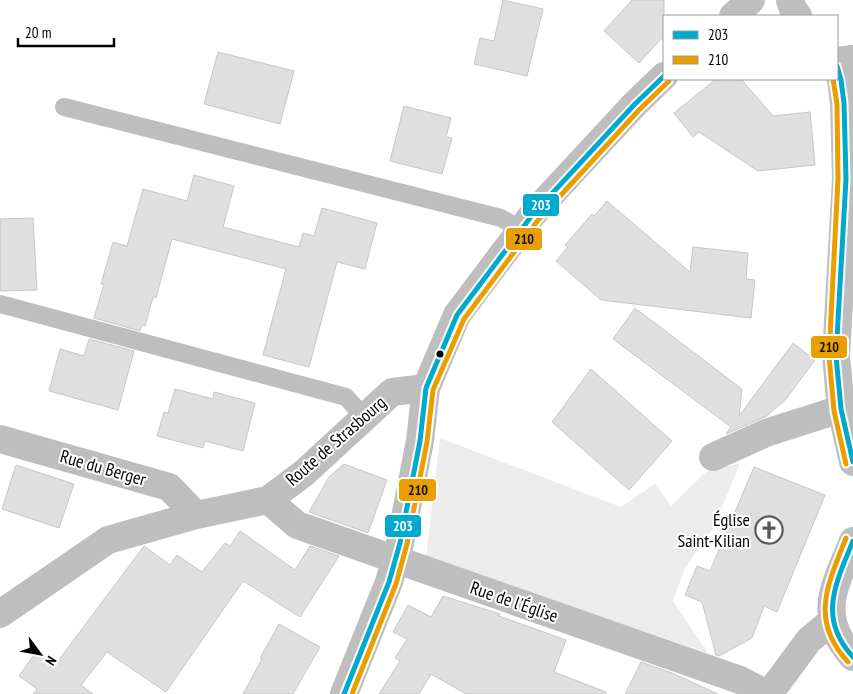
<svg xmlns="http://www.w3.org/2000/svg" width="853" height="694" font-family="'PT Sans Narrow',sans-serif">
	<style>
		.green { fill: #ececec }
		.building { fill: #dfdfdf; stroke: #c7c7c7 }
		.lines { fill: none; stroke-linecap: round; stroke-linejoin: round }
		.service { stroke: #bebebe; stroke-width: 18 }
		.minor { stroke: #bebebe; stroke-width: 28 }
		.tertiary { stroke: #bebebe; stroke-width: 28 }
		.bus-1-casing { stroke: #fff; stroke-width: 9 }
		.bus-2-casing { stroke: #fff; stroke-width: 9 }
		.bus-1 { stroke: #00a9ce; stroke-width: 5 }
		.bus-2 { stroke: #eb9e00; stroke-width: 5 }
		.bus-dot { fill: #000; stroke: #fff; stroke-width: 2 }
		.labels { text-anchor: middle; stroke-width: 4; stroke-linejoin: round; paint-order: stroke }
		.street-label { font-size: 18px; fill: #000; stroke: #fff }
		.poi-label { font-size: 18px; fill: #000; stroke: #fff; text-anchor: end }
		.line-badge { stroke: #fff; stroke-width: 2 }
		.badge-label { font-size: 14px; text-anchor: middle; font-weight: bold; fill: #fff }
		.pale-badge-label { font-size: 14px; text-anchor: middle; font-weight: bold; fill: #111 }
	</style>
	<rect width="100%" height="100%" fill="#fff"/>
	<!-- green -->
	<path class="green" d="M440 438 621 507 655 484 671 506 706 472 740 463 714 527 685 568 673 601 708 653 426 558Z"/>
	<!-- building -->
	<path class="building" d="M503 0 543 9 527 76 474 64 480 38 494 41Z
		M632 0H664V36L639 63 604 31Z
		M218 52 294 71 280 124 204 104Z
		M716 79H741L773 116 810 112 815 165 758 171 699 132 693 137 674 113Z
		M404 106 451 118 446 137 452 138 442 174 390 161Z
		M194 175 234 186 223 227 299 247 303 233 314 236 322 208 377 223 365 269 337 262 309 367 263 355 286 269 172 239 156 298 153 297 145 326 142 325 140 331 94 318 104 284H101L113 242 127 246 143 189 187 201Z
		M607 201 690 272 693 247 748 253 746 279 755 280 751 318 601 300 556 261 568 247 565 245 592 214 594 216Z
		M33 218 37 290 0 291V219Z
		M635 308 742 389 739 416 793 343 815 360 786 399 767 416 726 434 731 427 613 339Z
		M89 339 134 351 118 410 49 391 60 349 84 356Z
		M591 369 672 441 629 490 552 422Z
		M175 389 213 399 214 392 255 403 243 451 205 441 203 448 157 436 164 412 168 413Z
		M344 464 387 480 368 533 309 512 329 477Z
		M16 465 74 484 59 528 2 509Z
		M754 467 825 495 777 612 764 606 752 638 719 656 716 655 702 602 685 595 697 566 710 571Z
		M240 531 295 570 310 546 339 556 300 617 243 581 166 692 107 652 81 685 93 694H33L37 689 19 676 36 652 55 665 144 546 170 565 177 555 202 572 225 543 230 546Z
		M443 596 500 614 499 616 566 640 554 672 606 692V694H466L431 674 419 694H379L400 661 395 658 407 639 393 632 408 605 431 617Z
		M279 624 320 647 293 694H243L262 659 260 658Z
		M641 662 672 673 718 694H625Z"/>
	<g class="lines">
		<!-- service -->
		<path class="service" d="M64 107 501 218 522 230
			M0 304 346 397 365 418"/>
		<!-- minor -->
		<path class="minor" d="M837 61 853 59
			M0 439 169 487 196 515
			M713 457 766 433 841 409
			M268 500 297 525 740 680 767 694
			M0 614 108 540 196 515 268 500 304 473 392 392 426 388
			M769 694 809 640 832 621"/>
		<!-- tertiary -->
		<path class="tertiary" d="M790 0 793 9 798 16
			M733 16 751 0
			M837 66 841 80 844 103 846 179 836 356 841 409 853 462
			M853 541C840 575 819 606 841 641 845 647 848 652 853 657
			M344 694 389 582 400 543 420 441 426 388 457 315 533 214 634 105 664 76"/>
		<!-- bus-1 casing -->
		<g class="bus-1-casing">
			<path id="bus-1" d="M837 66 841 80 844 103 846 179 836 356 841 409 853 462
				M853 541C836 583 817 618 853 657
				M344 694 389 582 400 543 420 441 426 388 457 315 533 214 634 105 664 76"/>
		</g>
		<!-- bus-2 casing -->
		<g class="bus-2-casing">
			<path id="bus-2" d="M833 79 837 104 838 179 829 356 834 411 846 464
				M846 538C828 584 809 620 848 662
				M352 694 396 584 407 544 427 442 433 390 464 319 539 219 639 110 669 81"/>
		</g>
		<!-- bus-1 -->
		<use href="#bus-1" class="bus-1"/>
		<!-- bus-2 -->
		<use href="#bus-2" class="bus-2"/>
	</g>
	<!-- icons -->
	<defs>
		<g id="church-ring" transform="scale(1.4375)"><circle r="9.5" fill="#fff" stroke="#595959" stroke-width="1.5"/><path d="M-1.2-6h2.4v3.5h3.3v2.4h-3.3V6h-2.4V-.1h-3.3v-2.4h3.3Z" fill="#595959"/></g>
	</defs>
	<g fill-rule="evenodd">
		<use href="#church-ring" x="769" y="530"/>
	</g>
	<!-- markers -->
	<circle class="bus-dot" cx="440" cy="354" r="4.5"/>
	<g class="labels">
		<!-- street labels -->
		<g class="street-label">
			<text transform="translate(336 441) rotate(-41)" y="6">Route de Strasbourg</text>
			<text transform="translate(103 468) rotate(16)" y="6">Rue du Berger</text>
			<text transform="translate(514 602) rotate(19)" y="6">Rue de l'Église</text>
		</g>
		<!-- poi labels -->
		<g class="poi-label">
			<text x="750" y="526">Église<tspan x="750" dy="21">Saint-Kilian</tspan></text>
		</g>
	</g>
	<g class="line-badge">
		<rect x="522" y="193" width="38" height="24" rx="5" fill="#00a9ce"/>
		<rect x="505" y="227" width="38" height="24" rx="5" fill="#eb9e00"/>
		<rect x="810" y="335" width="38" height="24" rx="5" fill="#eb9e00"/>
		<rect x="398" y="478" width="39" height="24" rx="5" fill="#eb9e00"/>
		<rect x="384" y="514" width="38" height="24" rx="5" fill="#00a9ce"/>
	</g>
	<g class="badge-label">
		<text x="541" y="210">203</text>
		<text x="403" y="531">203</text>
	</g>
	<g class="pale-badge-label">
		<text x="524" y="244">210</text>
		<text x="829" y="352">210</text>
		<text x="418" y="495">210</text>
	</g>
	<!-- legend -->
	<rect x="663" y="15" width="175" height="65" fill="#ffffff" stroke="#999999"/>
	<rect x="673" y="31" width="25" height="8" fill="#00a9ce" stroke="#999999"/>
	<text x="708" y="40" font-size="15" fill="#000000">203</text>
	<rect x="673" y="56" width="25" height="8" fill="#eb9e00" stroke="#999999"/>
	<text x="708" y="65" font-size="15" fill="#000000">210</text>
	<!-- north arrow -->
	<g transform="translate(40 654) rotate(122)" stroke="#ffffff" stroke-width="4" paint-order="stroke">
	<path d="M0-4L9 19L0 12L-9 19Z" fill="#000000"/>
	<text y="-8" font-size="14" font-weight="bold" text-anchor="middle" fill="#000000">N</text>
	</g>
	<!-- scale -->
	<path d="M18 38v8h96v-8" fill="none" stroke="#000000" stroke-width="2.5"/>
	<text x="25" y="38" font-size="15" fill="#000000" stroke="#ffffff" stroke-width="4" paint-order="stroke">20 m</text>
</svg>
